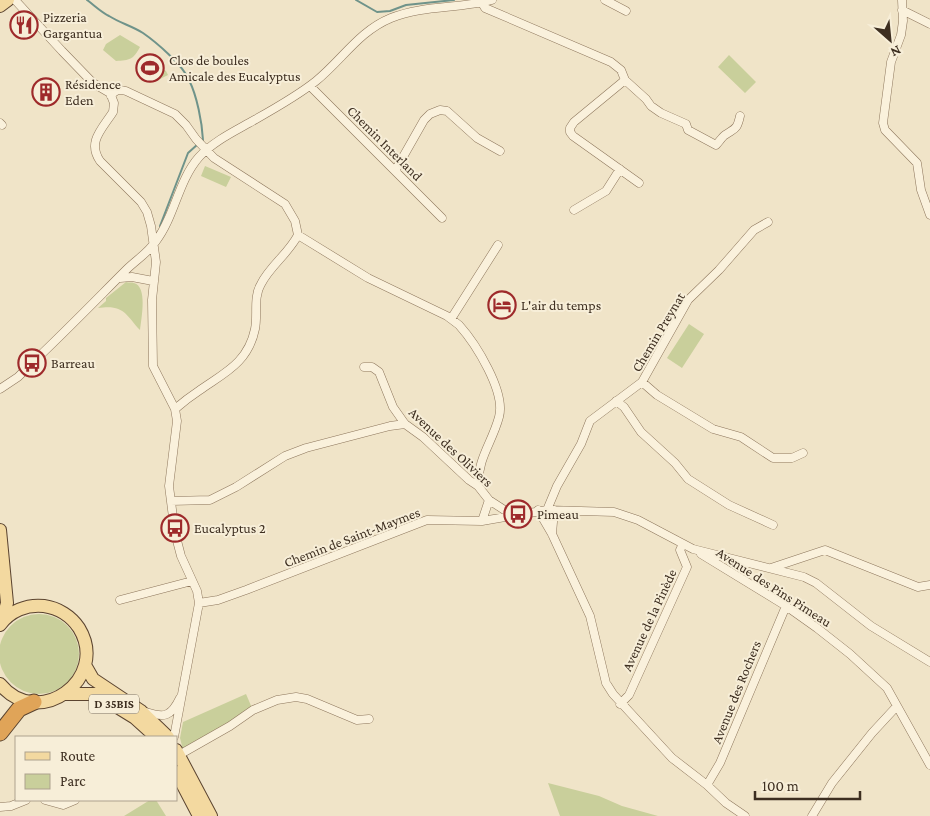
<svg xmlns="http://www.w3.org/2000/svg" width="930" height="816" font-family="'Crimson Pro',serif">
	<style>
		.green { fill: #c9cf9b }
		.lines { fill: none; stroke-linecap: round; stroke-linejoin: round }
		.stream { stroke: #6f938a; stroke-width: 2 }
		.street-casing { stroke: #8d765c; stroke-width: 9 }
		.primary-casing { stroke: #5b4430; stroke-width: 14 }
		.highway-casing { stroke: #5b4430; stroke-width: 17 }
		.street { stroke: #faf1dc; stroke-width: 8 }
		.primary { stroke: #f3d9a0; stroke-width: 12 }
		.highway { stroke: #e0a458; stroke-width: 15 }
		.labels { text-anchor: middle; stroke-width: 4; stroke-linejoin: round; paint-order: stroke }
		.shield { fill: #f7eed8; stroke: #756857; stroke-width: 1 }
		.shield-label { font-size: 12px; font-weight: bold; fill: #3d2e20 }
		.poi-label { font-size: 14px; fill: #3d2e20; stroke: #f7eed8; text-anchor: start }
		.street-label { font-size: 14px; fill: #3d2e20; stroke: #f7eed8 }
	</style>
	<rect width="100%" height="100%" fill="#f0e4c8"/>
	<!-- green -->
	<path class="green" d="M120 35 140 47C133 60 130 60 116 61L103 50 106 44Z
		M729 55 756 82 745 93 718 67Z
		M144 56 166 71 168 75 156 81 142 73 137 64Z
		M205 166 231 177 226 187 201 176Z
		M126 282C129 283 132 282 134 283 148 287 141 319 140 330 126 315 124 304 98 308L106 301V298Z
		M689 324 704 334 682 368 667 358Z
		M-1 654a40 40 0 1 1 80 0a40 40 0 1 1-80 0Z
		M246 694 252 708 183 750 180 738 183 722Z
		M548 783 599 796 622 806 658 816H560Z
		M150 800H156L166 816H124Z"/>
	<g class="lines">
		<!-- stream -->
		<path class="stream" d="M87 0C94 5 101 12 109 16 120 23 132 26 143 33 156 42 183 65 189 80 197 96 202 122 203 140L202 141
			M356 0 377 12 390 11 406 5 454 0
			M160 226 188 153 198 144"/>
		<!-- street casing -->
		<g class="street-casing">
			<path id="street" d="M15 0 62 51 93 83 110 93 114 103 113 112C102 129 87 142 100 161L141 202 147 212 151 226 156 262 152 300 153 366 175 409 177 421 169 486 175 533 181 556 197 591 199 603 174 737
				M605 0 626 11
				M902 0 903 21 901 35 891 62 883 123 885 130 917 163 921 190 930 215
				M482 3 485 8 611 62 621 70 625 80 646 99 651 106 661 113 686 124 688 130 716 145C719 142 722 137 725 135 735 128 737 130 740 116
				M902 10 930 24
				M625 80 574 122 570 128V132L573 136 639 183
				M310 86 442 218
				M111 96C115 90 119 89 126 91L175 114 186 125 196 139 214 158 285 204 295 221 298 235 368 278 447 316C451 319 455 322 459 325 476 344 506 392 499 417 492 443 478 457 478 486
				M0 123 2 125
				M395 171 424 120 430 114 440 110 447 111 477 138 500 151
				M574 210 606 191 620 169
				M120 278 132 277 153 281
				M451 319 498 245
				M364 367H372L379 372 393 407 405 424 423 437 469 480 478 486 489 500 512 515
				M642 382 657 395 713 429 741 437 773 458H792L803 453
				M0 389 18 377 32 363C64 333 95 301 126 270 136 260 148 253 156 241 175 216 178 181 199 157 213 142 231 133 249 123 272 110 296 97 316 81 342 60 359 31 391 18 423 5 459 9 492 0
				M616 401 624 407 641 432 675 463 688 479 729 505 773 525
				M175 409C183 402 191 396 200 390 224 373 248 363 255 329 258 315 253 297 261 284 270 266 288 254 298 235
				M171 501 210 500 236 487 285 456 306 448 390 426 405 424
				M538 510 552 534 590 616 606 683 613 694 672 758 707 785 726 803 745 816
				M547 510 557 486 581 444 590 421 642 382 688 300 719 270 754 230 768 222
				M482 521 489 500
				M552 534 554 510
				M701 554 786 606 817 628 850 654 887 688 930 765
				M771 568 825 550 918 587 930 585
				M120 600 192 581
				M199 603 218 600 246 590 427 520 482 521 547 510 614 512 638 520 693 549 804 577 816 583 871 626 930 662
				M620 704 629 695 687 567 680 550 683 544
				M146 712C164 718 171 717 180 698
				M179 755 230 726 253 710 277 700 296 697 307 699 357 720 369 719
				M707 785 720 763 786 606
				M45 800 63 805 75 800
				M0 807 11 806 26 800
				M812 816 832 783 872 733 897 706"/>
		</g>
		<!-- primary casing -->
		<g class="primary-casing">
			<path id="primary" d="M0 6 8 0
				M0 530 7 603 2 621
				M0 625C10 611 27 604 44 606 58 608 71 616 79 628 110 679 38 731 0 684
				M85 665 93 679 141 711 168 737
				M64 694H96L135 718 156 737
				M176 750 211 816
				M176 772 199 816"/>
		</g>
		<!-- highway casing -->
		<g class="highway-casing">
			<path id="highway" d="M0 733 19 709 34 702"/>
		</g>
		<!-- street -->
		<use href="#street" class="street"/>
		<!-- primary -->
		<use href="#primary" class="primary"/>
		<!-- highway -->
		<use href="#highway" class="highway"/>
	</g>
	<!-- icons -->
	<defs>
		<g id="restaurant-ring" transform="scale(1.4375)"><circle r="9.5" fill="#f7eed8" stroke="#9e2a2b" stroke-width="1.5"/><path d="M-5-6h1v4h1v-4h1v4h1v-4h1v5L-1.5 .5V6h-2V.5L-5-1ZM5-6V6H3V1.5H1.5Q1.5-4 5-6Z" fill="#9e2a2b"/></g>
		<g id="stadium-ring" transform="scale(1.4375)"><circle r="9.5" fill="#f7eed8" stroke="#9e2a2b" stroke-width="1.5"/><path d="M0-5a6.5 5 0 1 0 0 10a6.5 5 0 1 0 0-10ZM-3.5-1.8h7v3.6h-7Z" fill="#9e2a2b"/></g>
		<g id="building-ring" transform="scale(1.4375)"><circle r="9.5" fill="#f7eed8" stroke="#9e2a2b" stroke-width="1.5"/><path d="M-4-6H4V6H1V3H-1V6H-4ZM-2.5-4.3h1.7v1.8h-1.7ZM.8-4.3h1.7v1.8H.8ZM-2.5-1h1.7V.8h-1.7ZM.8-1h1.7V.8H.8Z" fill="#9e2a2b"/></g>
		<g id="hotel-ring" transform="scale(1.4375)"><circle r="9.5" fill="#f7eed8" stroke="#9e2a2b" stroke-width="1.5"/><path d="M-6-4.5h1.5V1H6V5H4.5V3h-9V5H-6ZM-4 0a1.8 1.8 0 1 1 3.6 0ZM.5 0V-2.5h3Q6-2.5 6 0Z" fill="#9e2a2b"/></g>
		<g id="bus-ring" transform="scale(1.4375)"><circle r="9.5" fill="#f7eed8" stroke="#9e2a2b" stroke-width="1.5"/><path d="M-5-6H5V4H4V6H2V4H-2V6H-4V4H-5ZM-3.5-4V0h7V-4ZM-3.5 1.2v1.5H-2V1.2ZM2 1.2v1.5H3.5V1.2Z" fill="#9e2a2b"/></g>
	</defs>
	<g fill-rule="evenodd">
		<use href="#restaurant-ring" x="24" y="25"/>
		<use href="#stadium-ring" x="150" y="68"/>
		<use href="#building-ring" x="46" y="92"/>
		<use href="#hotel-ring" x="502" y="305"/>
		<use href="#bus-ring" x="32" y="363"/>
		<use href="#bus-ring" x="518" y="514"/>
		<use href="#bus-ring" x="175" y="528"/>
	</g>
	<g class="labels">
		<!-- shield labels -->
		<rect class="shield" x="89" y="694.5" width="50" height="19" rx="4"/>
		<g class="shield-label">
			<text x="114" y="708">D 35BIS</text>
		</g>
		<!-- poi labels -->
		<g class="poi-label">
			<text x="43" y="22">Pizzeria<tspan x="43" dy="16">Gargantua</tspan></text>
			<text x="169" y="65">Clos de boules<tspan x="169" dy="16">Amicale des Eucalyptus</tspan></text>
			<text x="65" y="89">Résidence<tspan x="65" dy="16">Eden</tspan></text>
			<text x="521" y="310">L'air du temps</text>
			<text x="51" y="368">Barreau</text>
			<text x="537" y="519">Pimeau</text>
			<text x="194" y="533">Eucalyptus 2</text>
		</g>
		<!-- street labels -->
		<g class="street-label">
			<text transform="translate(385 143) rotate(45)" y="5">Chemin Interland</text>
			<text transform="translate(658 332) rotate(-59)" y="5">Chemin Preynat</text>
			<text transform="translate(451 447) rotate(43)" y="5">Avenue des Oliviers</text>
			<text transform="translate(352 537) rotate(-21)" y="5">Chemin de Saint-Maymes</text>
			<text transform="translate(774 587) rotate(33)" y="5">Avenue des Pins Pimeau</text>
			<text transform="translate(649 620) rotate(-65)" y="5">Avenue de la Pinède</text>
			<text transform="translate(736 692) rotate(-68)" y="5">Avenue des Rochers</text>
		</g>
	</g>
	<!-- legend -->
	<rect x="15" y="736" width="162" height="65" fill="#f7eed8" stroke="#ada18e"/>
	<rect x="25" y="752" width="25" height="8" fill="#f3d9a0" stroke="#ada18e"/>
	<text x="60" y="761" font-size="15" fill="#3d2e20">Route</text>
	<rect x="25" y="774" width="25" height="15" fill="#c9cf9b" stroke="#ada18e"/>
	<text x="60" y="786" font-size="15" fill="#3d2e20">Parc</text>
	<!-- north arrow -->
	<g transform="translate(890 40) rotate(153)" stroke="#f7eed8" stroke-width="4" paint-order="stroke">
	<path d="M0-4L9 19L0 12L-9 19Z" fill="#3d2e20"/>
	<text y="-8" font-size="14" font-weight="bold" text-anchor="middle" fill="#3d2e20">N</text>
	</g>
	<!-- scale -->
	<path d="M755 791v8h105v-8" fill="none" stroke="#3d2e20" stroke-width="2.5"/>
	<text x="762" y="791" font-size="15" fill="#3d2e20" stroke="#f7eed8" stroke-width="4" paint-order="stroke">100 m</text>
</svg>
